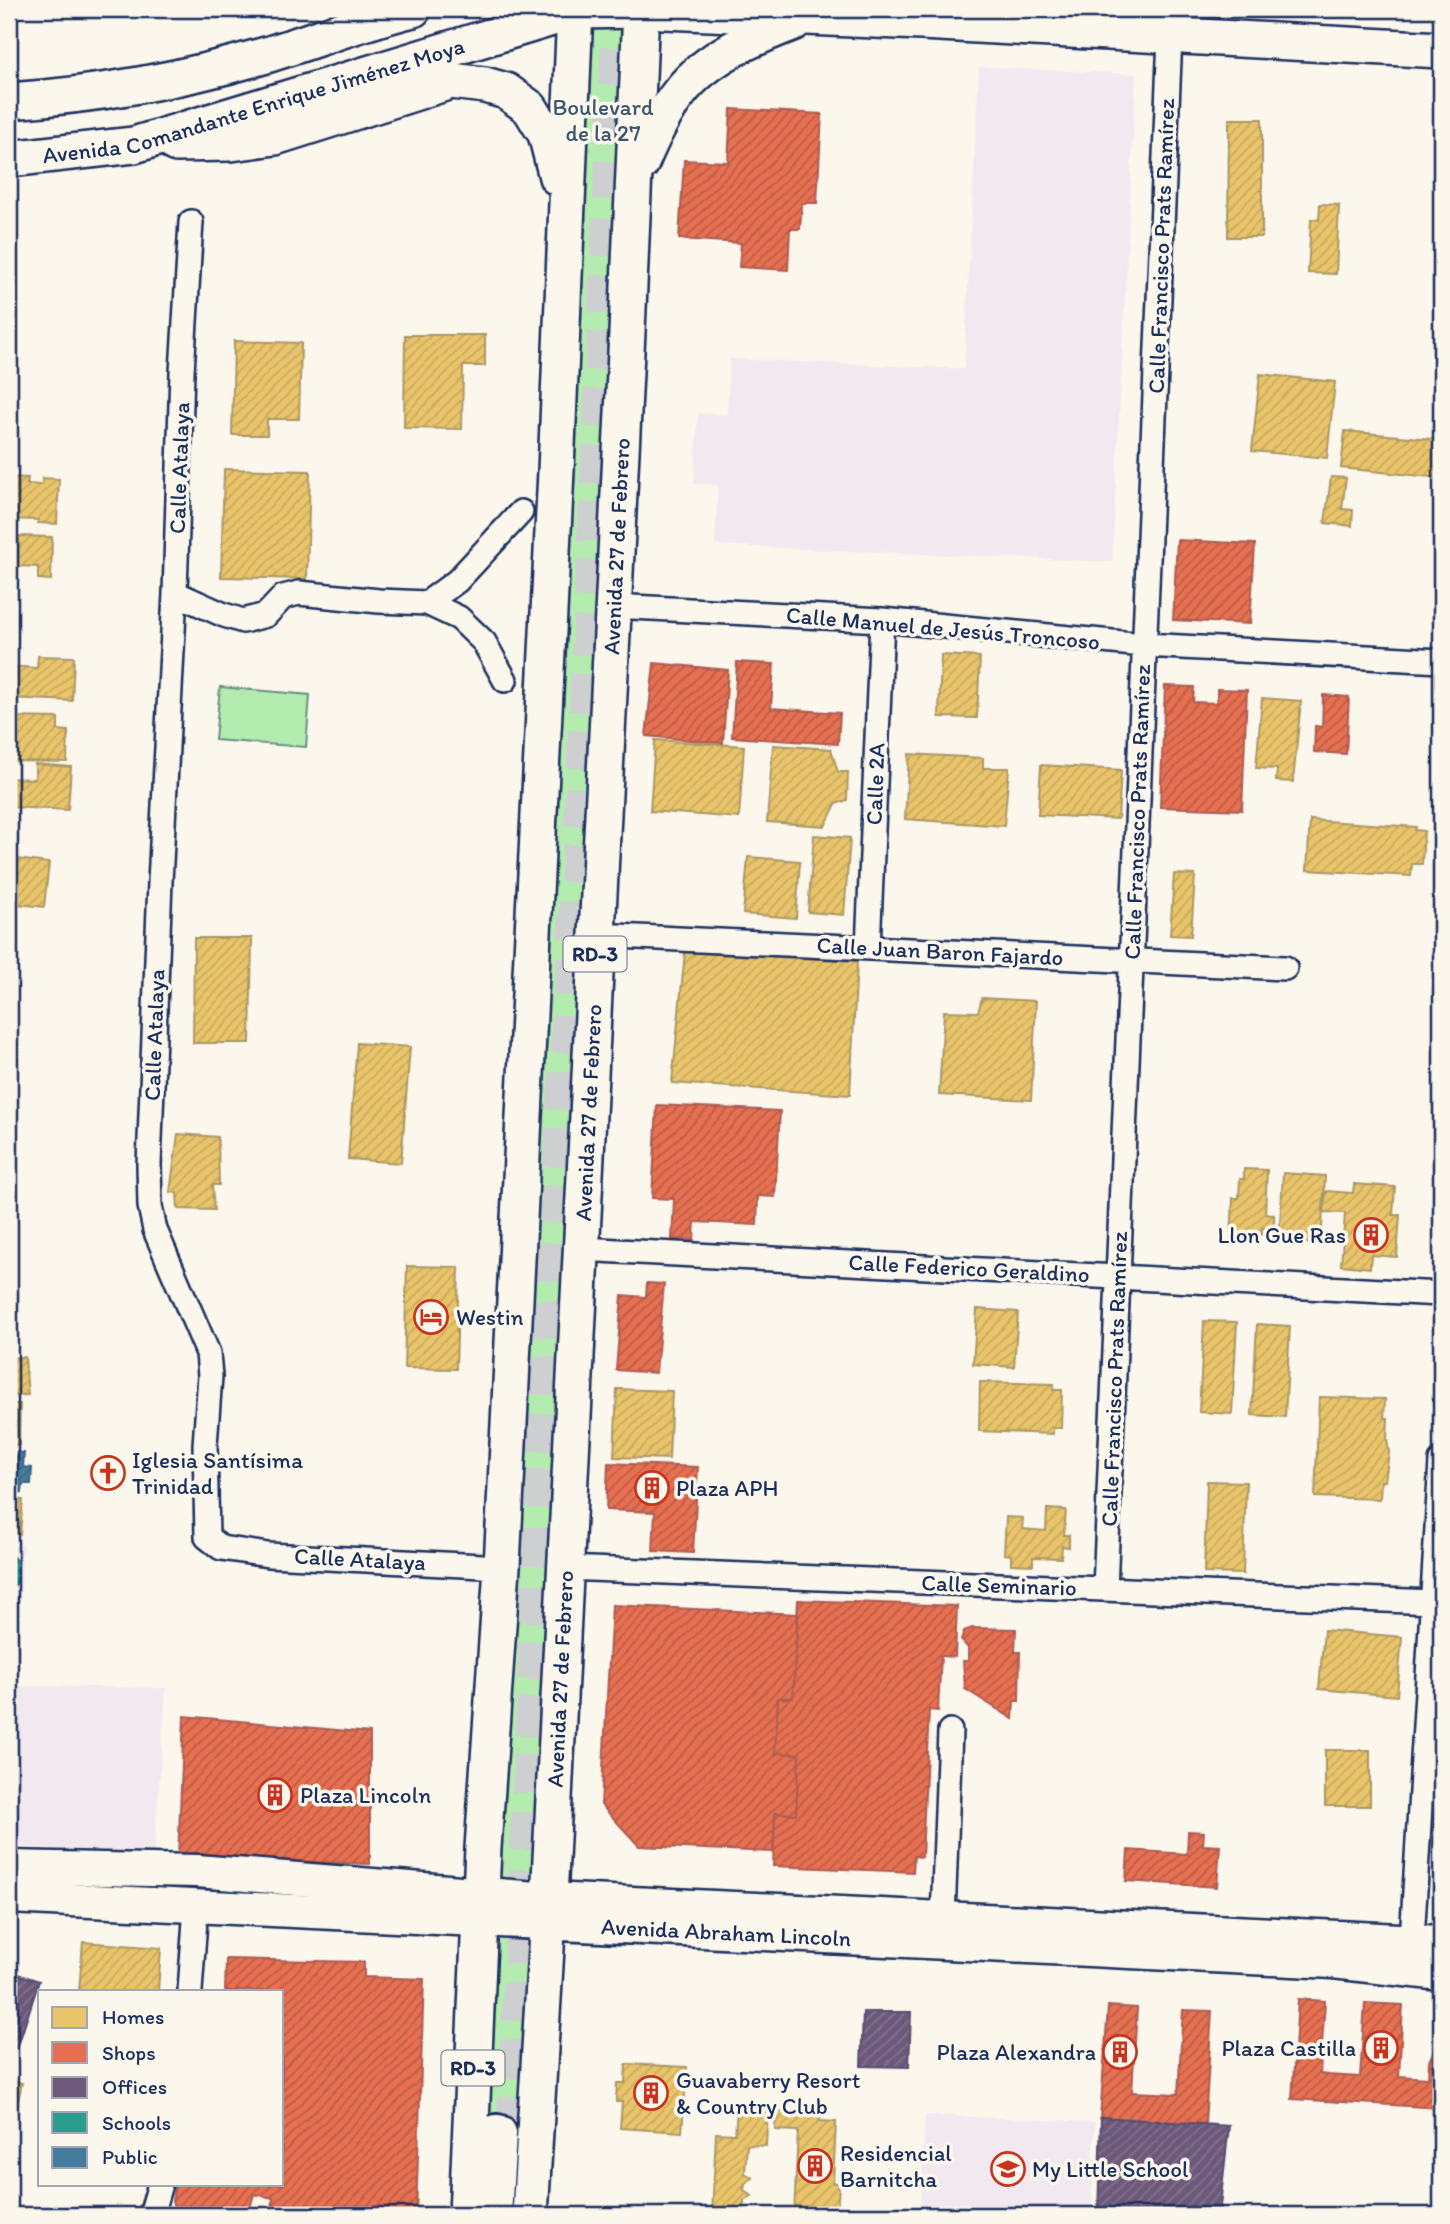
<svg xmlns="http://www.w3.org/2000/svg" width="1450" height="2224" font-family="Itim,sans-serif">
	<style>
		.built { fill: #f2e8ef }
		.park { fill: #b4ecaf; stroke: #688e86; stroke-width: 2 }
		.homes { fill: url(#homes-hatch); stroke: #ab9766; stroke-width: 2 }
		.shops { fill: url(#shops-hatch); stroke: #aa5c55; stroke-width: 2 }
		.offices { fill: url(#offices-hatch); stroke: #544c72; stroke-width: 2 }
		.schools { fill: url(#schools-hatch); stroke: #267c80; stroke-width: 2 }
		.public { fill: url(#public-hatch); stroke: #38648a; stroke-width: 2 }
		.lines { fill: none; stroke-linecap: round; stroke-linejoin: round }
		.highway-tunnel { stroke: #cecfd0; stroke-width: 38; stroke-dasharray: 38 19; stroke-linecap: butt }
		.street-casing { stroke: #1b2f5e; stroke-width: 28 }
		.secondary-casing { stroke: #1b2f5e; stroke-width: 37 }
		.primary-casing { stroke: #1b2f5e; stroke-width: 40 }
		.highway-casing { stroke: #1b2f5e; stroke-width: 44 }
		.street { stroke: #fbf7ec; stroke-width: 23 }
		.secondary { stroke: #fbf7ec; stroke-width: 32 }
		.primary { stroke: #fbf7ec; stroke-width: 35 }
		.highway { stroke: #fbf7ec; stroke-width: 38 }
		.labels { text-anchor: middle; stroke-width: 7; stroke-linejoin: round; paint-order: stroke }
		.shield { fill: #fbf7ec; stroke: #5e6b89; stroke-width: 2 }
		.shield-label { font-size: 21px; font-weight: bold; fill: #1b2f5e }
		.street-label { font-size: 23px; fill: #1b2f5e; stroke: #fbf7ec }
		.park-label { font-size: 23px; fill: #3a556e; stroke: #fbf7ec }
		.poi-label { font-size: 23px; fill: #1b2f5e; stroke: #fbf7ec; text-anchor: start }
	</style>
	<defs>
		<pattern id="homes-hatch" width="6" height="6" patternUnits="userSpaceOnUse" patternTransform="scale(1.75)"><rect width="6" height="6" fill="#e9c46a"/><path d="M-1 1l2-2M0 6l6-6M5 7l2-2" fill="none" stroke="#c7a95e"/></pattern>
		<pattern id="shops-hatch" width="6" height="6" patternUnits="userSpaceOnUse" patternTransform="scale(1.75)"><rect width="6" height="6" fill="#e76f51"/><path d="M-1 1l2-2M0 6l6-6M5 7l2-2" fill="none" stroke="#ba5c46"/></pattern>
		<pattern id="offices-hatch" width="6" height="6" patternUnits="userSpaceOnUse" patternTransform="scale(1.75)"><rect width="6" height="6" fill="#6d597a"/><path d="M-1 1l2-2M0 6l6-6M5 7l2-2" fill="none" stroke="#80738f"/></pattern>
		<pattern id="schools-hatch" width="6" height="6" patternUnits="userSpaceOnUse" patternTransform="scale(1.75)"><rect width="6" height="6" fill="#2a9d8f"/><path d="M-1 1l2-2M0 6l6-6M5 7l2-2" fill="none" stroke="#238078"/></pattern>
		<pattern id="public-hatch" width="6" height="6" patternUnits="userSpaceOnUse" patternTransform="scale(1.75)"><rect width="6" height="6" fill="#457b9d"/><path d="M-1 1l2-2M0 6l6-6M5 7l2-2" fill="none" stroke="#396583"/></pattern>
	</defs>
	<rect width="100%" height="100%" fill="#fbf7ec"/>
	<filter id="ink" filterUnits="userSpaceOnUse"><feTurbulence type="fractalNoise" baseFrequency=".0143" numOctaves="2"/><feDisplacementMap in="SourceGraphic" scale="14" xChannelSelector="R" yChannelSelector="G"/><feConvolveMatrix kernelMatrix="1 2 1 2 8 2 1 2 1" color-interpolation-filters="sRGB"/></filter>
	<g filter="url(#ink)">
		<!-- built -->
		<path class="built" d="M979 67 1136 74 1112 562 715 545 718 485 694 484 698 413 727 415 730 359 964 369Z
			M9 1545H23L16 1686 166 1688 154 1854 9 1846Z
			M925 2115 1095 2122 1091 2215H920Z"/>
		<!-- park -->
		<path class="park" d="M581 9H636L530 2125H479Z
			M220 687 310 695 306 747 215 740Z"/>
		<!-- homes -->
		<path class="homes" d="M1229 119H1262V237H1228Z
			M1320 204 1339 205 1336 274 1308 273 1311 219 1319 220Z
			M405 335H485V366H463L462 429 404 428Z
			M234 341 301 343 299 419H267V435H232Z
			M1260 374 1335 382 1327 458 1252 451Z
			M1345 431 1441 440V478L1341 468Z
			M224 469 310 471 307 579 221 577Z
			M9 477 28 478 27 484 42 485V478L59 479 57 524 38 523V520L9 519Z
			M1331 477 1346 478 1342 509 1353 510 1352 526 1325 523Z
			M19 536 52 537 51 580 38 579V567L18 566Z
			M941 655 980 657 977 718 939 717Z
			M38 656 74 657 72 701 9 698V666L37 668Z
			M1262 698 1301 701 1293 782 1276 781 1277 769 1256 768Z
			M9 717 58 718V730L68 731 67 762 9 761Z
			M655 740 744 746 739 818 650 811Z
			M773 745 831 749 838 772H848L847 800 836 804 825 826 767 822Z
			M909 754 983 758V768H1009L1004 826 905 819Z
			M35 764 71 767 68 810 9 807V778L35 779Z
			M1041 765 1121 770 1118 819 1038 815Z
			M1310 820 1416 827 1415 830 1424 831 1422 864H1412L1411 876 1307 870Z
			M814 835 850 838 844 915 808 912Z
			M748 857 800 861 796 918 743 914Z
			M9 858 49 863 44 907 9 903Z
			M1174 874 1195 875 1191 936 1170 935Z
			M194 938H252L250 1043H193Z
			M685 952 857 961 850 1095 672 1083Z
			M982 998 1036 1001 1031 1100 939 1095 944 1011 978 1012Z
			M357 1043 410 1047 401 1163 348 1159Z
			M178 1134 218 1137 219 1185H212L214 1210 178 1209 177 1193 170 1192Z
			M1244 1169 1267 1170 1265 1214 1274 1215V1229L1262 1228V1235L1246 1234 1245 1240H1231L1233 1198H1239L1240 1179H1244Z
			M1283 1173 1325 1176 1321 1244 1279 1242Z
			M1354 1184 1395 1187 1393 1215H1400L1397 1257 1371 1255 1370 1268 1341 1265 1345 1213 1324 1212 1326 1191 1353 1193Z
			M407 1266 459 1267 456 1369 404 1368Z
			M977 1309 1018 1312 1014 1367 973 1364Z
			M1204 1321 1237 1322 1232 1414 1199 1412Z
			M1257 1324 1290 1326 1285 1417 1252 1415Z
			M25 1357 28 1395 9 1396V1358Z
			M980 1382 1054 1384 1053 1390H1062L1061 1428H1053V1434L979 1431Z
			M617 1389 672 1391 669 1459 614 1457Z
			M1319 1397 1385 1399 1384 1418H1388L1387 1439 1389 1452 1385 1481H1381L1380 1499 1315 1497Z
			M9 1404H20L19 1445H9Z
			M1207 1481 1246 1482 1243 1574 1204 1573Z
			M9 1499 23 1500 20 1534H9Z
			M1047 1509 1066 1510 1064 1535H1069V1547L1062 1546 1061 1558 1033 1557V1565L1011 1564V1555L1004 1554 1006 1517 1023 1518 1022 1529 1046 1531Z
			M1324 1630 1402 1637 1397 1696 1319 1689Z
			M1325 1750H1370V1806H1325Z
			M83 1942 161 1948 158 1991H79Z
			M626 2064 687 2067 682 2132 620 2128 622 2102H616L617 2083H625Z
			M9 2080 22 2083 12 2128 9 2127Z
			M737 2108 768 2109 766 2146 747 2145 745 2173 753 2178 745 2183 744 2190 752 2196 744 2201 743 2215H712L716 2133 735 2134Z
			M776 2111 820 2113V2121L836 2122 833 2183H839L837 2215H794L798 2131 775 2130Z"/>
		<!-- shops -->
		<path class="shops" d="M731 109 822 114 817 203H802L800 229H790L788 270 739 267 741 243 679 239 684 160 728 162Z
			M1177 540 1255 544 1250 624 1173 620Z
			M737 662 774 664 771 708 840 713 838 744 732 737Z
			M654 663 728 670 723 743 646 736Z
			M1165 686 1194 687 1193 702 1217 703V689L1247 690 1242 810 1160 807Z
			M1323 695 1349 697 1346 754 1314 752 1315 726 1322 727Z
			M657 1105 780 1111 775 1197 758 1196 757 1225 695 1222 694 1240 672 1239 674 1199 652 1198Z
			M647 1283 664 1284 656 1373 616 1370 622 1295 646 1297Z
			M608 1463 698 1467 693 1553 653 1551 655 1512 606 1510Z
			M798 1600 957 1606 955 1657 941 1656 938 1711 929 1710 922 1857 914 1856 913 1872 773 1866 775 1813 796 1814 799 1754 775 1753 778 1698H793Z
			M612 1605 798 1614 793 1698H778L775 1753 799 1754 796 1814 775 1813 773 1852 639 1846 601 1805Z
			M972 1628 1016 1629 1015 1652H1020L1019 1701H1014L1013 1719 965 1689 963 1661H968V1648L961 1640 964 1631Z
			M184 1716 370 1733V1864L178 1857Z
			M1188 1831 1204 1832 1203 1845 1220 1846 1217 1887 1126 1881 1128 1850 1187 1854Z
			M226 1959 364 1962V1977L424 1979 416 2215H272L273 2198 254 2194 248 2215 176 2214 172 2201 175 2184H282V1991H225Z
			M1298 1999 1325 2001 1320 2074 1328 2075 1360 2077 1365 2003 1403 2005 1399 2076 1428 2078 1429 2061 1441 2036 1440 2108 1292 2099Z
			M1108 2006 1137 2008 1132 2092 1178 2094 1183 2010 1212 2011 1205 2124 1100 2118Z"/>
		<!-- offices -->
		<path class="offices" d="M9 1971 39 1981 17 2049 9 2046Z
			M863 2012H911L909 2067 861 2066Z
			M1101 2117 1229 2126 1219 2215H1098Z"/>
		<!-- schools -->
		<path class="schools" d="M9 1553 17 1561V1583L9 1590Z"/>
		<!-- public -->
		<path class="public" d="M9 1452 24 1453 23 1467 32 1468 31 1484H23L22 1493 9 1492Z"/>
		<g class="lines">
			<!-- highway-tunnel -->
			<path class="highway-tunnel" d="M515 2135 554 1291 580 878 621 9"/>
			<!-- street casing -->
			<g class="street-casing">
				<path id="street" d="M191 222 182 372 175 593 160 882 149 1165 150 1206 155 1230 208 1353 210 1376 205 1445 207 1537 221 1548 268 1555 502 1567
					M175 593 224 615 243 621 266 615 283 597 299 593 379 601 427 603 459 618 484 642 505 680
					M427 603 457 581 521 512
					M612 606 882 620 1144 645 1441 661
					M596 935 1285 968
					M868 948 882 620
					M580 1249 1441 1294
					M564 1568 1434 1602
					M1105 1589 1170 36
					M943 1918 950 1731
					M1412 1940 1441 1461
					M190 1991 196 1906
					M151 2215 160 2184"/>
			</g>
			<!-- secondary casing -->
			<g class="secondary-casing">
				<g id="secondary">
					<path d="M9 1867 197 1871 549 1899 1441 1942"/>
					<path id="s1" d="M9 1897 1333 1962 1441 1974"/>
				</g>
			</g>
			<!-- primary casing -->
			<g class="primary-casing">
				<g id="primary">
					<path d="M9 101C96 95 182 80 266 55 315 40 363 21 413 9"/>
					<path d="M176 144 231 143 275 137 451 81 485 85 506 91 530 108 546 134 557 177"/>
					<path id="s2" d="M9 159 134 145 575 11 641 10 921 22 1441 50"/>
					<path d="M641 163C651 139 663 113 680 92 708 56 753 38 794 22"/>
					<path d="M467 2215 483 1848 502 1567 527 1055 556 471 575 9"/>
					<path id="s3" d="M530 2215 549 1899 627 332 641 9"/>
				</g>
			</g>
			<!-- highway casing -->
			<g class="highway-casing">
				<path id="highway" d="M492 2215 497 2134"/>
			</g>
			<!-- street -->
			<use href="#street" class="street"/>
			<!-- secondary -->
			<use href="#secondary" class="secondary"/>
			<!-- primary -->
			<use href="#primary" class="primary"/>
			<!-- highway -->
			<use href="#highway" class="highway"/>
		</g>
	</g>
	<!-- icons -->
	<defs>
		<g id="building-ring" transform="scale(1.75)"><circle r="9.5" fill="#fbf7ec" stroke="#c8321e" stroke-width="1.5"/><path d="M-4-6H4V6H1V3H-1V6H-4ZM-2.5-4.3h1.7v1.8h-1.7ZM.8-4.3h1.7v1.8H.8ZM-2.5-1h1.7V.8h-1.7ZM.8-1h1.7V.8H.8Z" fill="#c8321e"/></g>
		<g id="hotel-ring" transform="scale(1.75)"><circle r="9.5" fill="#fbf7ec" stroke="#c8321e" stroke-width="1.5"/><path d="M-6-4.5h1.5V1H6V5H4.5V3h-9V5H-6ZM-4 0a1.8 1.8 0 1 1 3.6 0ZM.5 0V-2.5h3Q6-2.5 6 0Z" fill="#c8321e"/></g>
		<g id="church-ring" transform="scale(1.75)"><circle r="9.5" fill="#fbf7ec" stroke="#c8321e" stroke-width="1.5"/><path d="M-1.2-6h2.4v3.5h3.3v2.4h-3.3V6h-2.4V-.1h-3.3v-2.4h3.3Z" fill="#c8321e"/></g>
		<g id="school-ring" transform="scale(1.75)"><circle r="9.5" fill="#fbf7ec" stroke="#c8321e" stroke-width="1.5"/><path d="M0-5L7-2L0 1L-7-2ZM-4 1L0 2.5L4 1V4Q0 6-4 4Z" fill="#c8321e"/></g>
	</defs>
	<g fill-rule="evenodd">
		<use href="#building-ring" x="1371" y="1235"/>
		<use href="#hotel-ring" x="431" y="1317"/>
		<use href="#church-ring" x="108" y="1473"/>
		<use href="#building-ring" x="652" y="1488"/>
		<use href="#building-ring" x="275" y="1795"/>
		<use href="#building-ring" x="1381" y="2048"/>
		<use href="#building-ring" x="1120" y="2052"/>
		<use href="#building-ring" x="651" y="2093"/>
		<use href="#building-ring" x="815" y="2166"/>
		<use href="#school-ring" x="1008" y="2169"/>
	</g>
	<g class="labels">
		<!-- shield labels -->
		<g class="shield">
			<rect x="563.5" y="936.5" width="63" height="35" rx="5"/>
			<rect x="441.5" y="2050.5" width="63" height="35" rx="5"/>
		</g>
		<g class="shield-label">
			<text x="595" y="961">RD-3</text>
			<text x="473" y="2075">RD-3</text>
		</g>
		<!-- street labels -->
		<g class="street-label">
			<text dy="8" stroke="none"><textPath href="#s2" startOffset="252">Avenida Comandante Enrique Jiménez Moya</textPath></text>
			<text transform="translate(1161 246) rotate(-88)" y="8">Calle Francisco Prats Ramírez</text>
			<text transform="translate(179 468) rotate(-88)" y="8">Calle Atalaya</text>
			<text dy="8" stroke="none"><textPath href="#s3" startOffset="1671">Avenida 27 de Febrero</textPath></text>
			<text transform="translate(943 628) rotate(5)" y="8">Calle Manuel de Jesús Troncoso</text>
			<text transform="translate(875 784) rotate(-88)" y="8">Calle 2A</text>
			<text transform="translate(1137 812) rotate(-88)" y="8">Calle Francisco Prats Ramírez</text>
			<text transform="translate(940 951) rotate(3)" y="8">Calle Juan Baron Fajardo</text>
			<text transform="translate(154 1035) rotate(-88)" y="8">Calle Atalaya</text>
			<text dy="8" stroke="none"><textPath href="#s3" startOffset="1104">Avenida 27 de Febrero</textPath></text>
			<text transform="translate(969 1268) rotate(3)" y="8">Calle Federico Geraldino</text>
			<text transform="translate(1114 1379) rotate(-88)" y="8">Calle Francisco Prats Ramírez</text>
			<text transform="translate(360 1559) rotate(3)" y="8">Calle Atalaya</text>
			<text transform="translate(999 1585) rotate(2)" y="8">Calle Seminario</text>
			<text dy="8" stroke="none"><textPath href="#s3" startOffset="537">Avenida 27 de Febrero</textPath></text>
			<text dy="8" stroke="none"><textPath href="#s1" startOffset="718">Avenida Abraham Lincoln</textPath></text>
		</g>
		<!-- park labels -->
		<g class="park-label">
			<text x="603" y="115">Boulevard<tspan x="603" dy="26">de la 27</tspan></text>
		</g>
		<!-- poi labels -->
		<g class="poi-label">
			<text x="1346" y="1243" text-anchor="end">Llon Gue Ras</text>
			<text x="456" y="1325">Westin</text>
			<text x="132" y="1468">Iglesia Santísima<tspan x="132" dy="26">Trinidad</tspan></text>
			<text x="676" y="1496">Plaza APH</text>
			<text x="300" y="1803">Plaza Lincoln</text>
			<text x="1356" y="2056" text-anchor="end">Plaza Castilla</text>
			<text x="1096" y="2060" text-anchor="end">Plaza Alexandra</text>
			<text x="676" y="2088">Guavaberry Resort<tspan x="676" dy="26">&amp; Country Club</tspan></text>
			<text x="840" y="2161">Residencial<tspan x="840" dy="26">Barnitcha</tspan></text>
			<text x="1032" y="2177">My Little School</text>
		</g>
	</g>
	<!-- margin -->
	<rect width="1450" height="2224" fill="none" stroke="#fbf7ec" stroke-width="35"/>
	<rect x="18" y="18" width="1415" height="2189" fill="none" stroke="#1b2f5e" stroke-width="2.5" filter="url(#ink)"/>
	<!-- legend -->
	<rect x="38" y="1990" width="245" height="196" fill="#fbf7ec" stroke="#a1a7b3" stroke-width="2"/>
	<rect x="52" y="2007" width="35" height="21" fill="#e9c46a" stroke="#a1a7b3" stroke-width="2"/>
	<text x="102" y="2024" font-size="21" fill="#1b2f5e">Homes</text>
	<rect x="52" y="2042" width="35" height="21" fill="#e76f51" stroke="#a1a7b3" stroke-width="2"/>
	<text x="102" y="2060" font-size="21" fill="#1b2f5e">Shops</text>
	<rect x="52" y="2077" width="35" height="21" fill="#6d597a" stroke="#a1a7b3" stroke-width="2"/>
	<text x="102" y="2094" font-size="21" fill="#1b2f5e">Offices</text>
	<rect x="52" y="2112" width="35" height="21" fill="#2a9d8f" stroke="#a1a7b3" stroke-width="2"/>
	<text x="102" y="2130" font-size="21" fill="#1b2f5e">Schools</text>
	<rect x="52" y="2147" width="35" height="21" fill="#457b9d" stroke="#a1a7b3" stroke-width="2"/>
	<text x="102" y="2164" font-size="21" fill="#1b2f5e">Public</text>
</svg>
